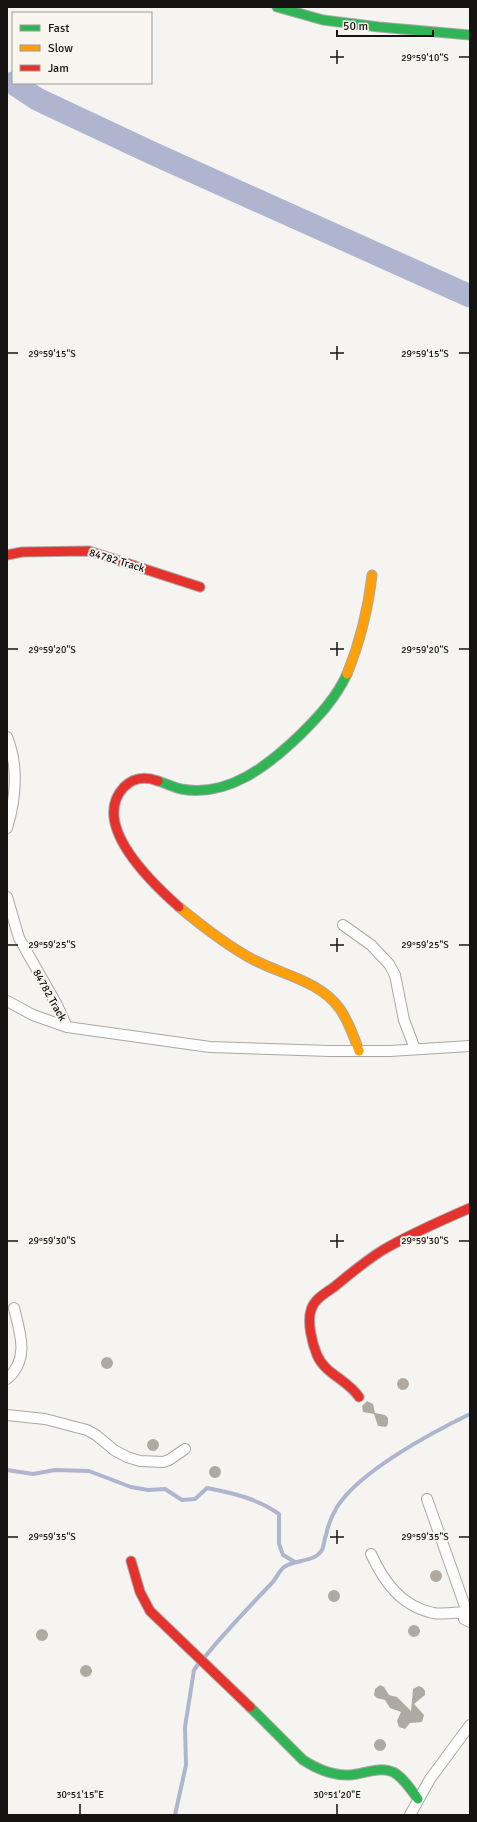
<svg xmlns="http://www.w3.org/2000/svg" width="477" height="1822" font-family="Signika,sans-serif">
	<style>
		.lines { fill: none; stroke-linecap: round; stroke-linejoin: round }
		.stream { stroke: #afb4cf; stroke-width: 4 }
		.river { stroke: #afb4cf; stroke-width: 23 }
		.building { fill: #aeaaa1 }
		.street-casing { stroke: #aaa8a6; stroke-width: 12 }
		.fast-casing { stroke: #aaa8a6; stroke-width: 11 }
		.slow-casing { stroke: #aaa8a6; stroke-width: 11 }
		.jam-casing { stroke: #aaa8a6; stroke-width: 11 }
		.street { stroke: #fefdfd; stroke-width: 10 }
		.fast { stroke: #30b455; stroke-width: 9 }
		.slow { stroke: #ff9f0a; stroke-width: 9 }
		.jam { stroke: #e5322d; stroke-width: 9 }
		.ticks { fill: none; stroke: #151412; stroke-width: 1.5 }
		.labels { text-anchor: middle; stroke-width: 4; stroke-linejoin: round; paint-order: stroke }
		.street-label { font-size: 11px; fill: #151412; stroke: #f8f5ef }
		.ticks-label { font-size: 10px; text-anchor: middle; fill: #151412; stroke: #f8f5ef; stroke-width: 4; stroke-linejoin: round; paint-order: stroke }
	</style>
	<rect width="100%" height="100%" fill="#f6f4f1"/>
	<g class="lines">
		<!-- stream -->
		<path class="stream" d="M7 1470 33 1474 55 1470 89 1471 131 1487 148 1490 165 1489 182 1500 195 1499 207 1488C233 1493 258 1499 279 1514V1544L283 1555 295 1562
			M204 1658C225 1632 248 1608 271 1584 276 1579 279 1571 284 1567 295 1559 314 1563 322 1550 324 1546 324 1540 326 1535 328 1525 331 1517 337 1507 360 1471 431 1433 470 1414
			M175 1815 186 1765 185 1727 194 1670 199 1663"/>
		<!-- river -->
		<path class="river" d="M13 83 37 99 152 153 470 296"/>
	</g>
	<!-- building -->
	<path class="building" d="M101 1363a6 6 0 1 1 12 0a6 6 0 1 1-12 0Z
		M397 1384a6 6 0 1 1 12 0a6 6 0 1 1-12 0Z
		M367 1401 373 1404 375 1413 385 1415 388 1418V1424L386 1427 378 1426 374 1414 363 1412 362 1406Z
		M147 1445a6 6 0 1 1 12 0a6 6 0 1 1-12 0Z
		M209 1472a6 6 0 1 1 12 0a6 6 0 1 1-12 0Z
		M430 1576a6 6 0 1 1 12 0a6 6 0 1 1-12 0Z
		M328 1596a6 6 0 1 1 12 0a6 6 0 1 1-12 0Z
		M408 1631a6 6 0 1 1 12 0a6 6 0 1 1-12 0Z
		M36 1635a6 6 0 1 1 12 0a6 6 0 1 1-12 0Z
		M80 1671a6 6 0 1 1 12 0a6 6 0 1 1-12 0Z
		M380 1685 384 1687 389 1695 397 1697 411 1711 413 1689 419 1686 423 1688 425 1691V1695L414 1704 424 1715 422 1722 410 1723 405 1729 399 1727 397 1721 401 1712 390 1708 385 1700 377 1698 374 1695 375 1689Z
		M374 1745a6 6 0 1 1 12 0a6 6 0 1 1-12 0Z"/>
	<g class="lines">
		<!-- street casing -->
		<g class="street-casing">
			<path id="street" d="M7 737C19 767 16 798 7 828
				M7 897 19 938 57 1005 67 1027
				M343 925 371 945 389 964 395 975 404 1020 415 1049
				M7 1001 33 1015 67 1027 210 1047 330 1051H390L470 1046
				M7 1379C30 1359 20 1333 14 1308
				M7 1415 45 1419 87 1430 96 1435 114 1450 127 1457 140 1461 163 1462 169 1460 185 1449
				M427 1499 467 1612
				M371 1554C384 1582 401 1606 433 1613 444 1615 457 1612 467 1612L464 1619 470 1622
				M410 1815 430 1779 470 1725"/>
		</g>
		<!-- fast casing -->
		<g class="fast-casing">
			<path id="fast" d="M277 7 323 20 379 27 470 35
				M158 781C165 783 173 787 181 789 228 798 269 765 301 734 319 716 336 698 347 674
				M250 1707 303 1760C317 1769 332 1776 350 1775 363 1774 380 1766 393 1772 403 1777 411 1790 418 1799"/>
		</g>
		<!-- slow casing -->
		<g class="slow-casing">
			<path id="slow" d="M347 674C360 642 368 610 372 575
				M179 907C202 926 227 946 254 960 283 975 320 981 340 1009 349 1022 354 1037 359 1051"/>
		</g>
		<!-- jam casing -->
		<g class="jam-casing">
			<path id="jam" d="M7 555 22 552 89 551 200 587
				M158 781C145 776 134 777 124 787 89 824 153 884 179 907
				M359 1397C348 1380 325 1374 317 1355 312 1343 307 1322 311 1310 314 1299 326 1293 334 1287 350 1274 365 1261 383 1250 410 1234 440 1221 470 1208
				M131 1561 140 1592 150 1611 250 1707"/>
		</g>
		<!-- street -->
		<use href="#street" class="street"/>
		<!-- fast -->
		<use href="#fast" class="fast"/>
		<!-- slow -->
		<use href="#slow" class="slow"/>
		<!-- jam -->
		<use href="#jam" class="jam"/>
	</g>
	<!-- ticks -->
	<path class="ticks" d="M337 50V64M330 57H344M459 57H469M337 346V360M8 353H18M330 353H344M459 353H469M337 642V656M8 649H18M330 649H344M459 649H469M337 938V952M8 945H18M330 945H344M459 945H469M337 1234V1248M8 1241H18M330 1241H344M459 1241H469M337 1530V1544M8 1537H18M330 1537H344M459 1537H469M80 1804V1814M337 1804V1814"/>
	<g class="labels">
		<!-- street labels -->
		<g class="street-label">
			<text transform="translate(117 560) rotate(17)" y="4">84782 Track</text>
			<text transform="translate(50 995) rotate(61)" y="4">84782 Track</text>
		</g>
	</g>
	<g class="ticks-label">
		<text x="425" y="61">29°59'10"S</text>
		<text x="52" y="357">29°59'15"S</text>
		<text x="425" y="357">29°59'15"S</text>
		<text x="52" y="653">29°59'20"S</text>
		<text x="425" y="653">29°59'20"S</text>
		<text x="52" y="948">29°59'25"S</text>
		<text x="425" y="948">29°59'25"S</text>
		<text x="52" y="1244">29°59'30"S</text>
		<text x="425" y="1244">29°59'30"S</text>
		<text x="52" y="1540">29°59'35"S</text>
		<text x="425" y="1540">29°59'35"S</text>
		<text x="80" y="1798">30°51'15"E</text>
		<text x="337" y="1798">30°51'20"E</text>
	</g>
	<!-- border -->
	<rect width="477" height="1822" fill="none" stroke="#151412" stroke-width="16"/>
	<!-- legend -->
	<rect x="12" y="12" width="140" height="72" fill="#f8f5ef" stroke="#9d9b97"/>
	<rect x="20" y="25" width="20" height="6" fill="#30b455" stroke="#9d9b97"/>
	<text x="48" y="32" font-size="12" fill="#151412">Fast</text>
	<rect x="20" y="45" width="20" height="6" fill="#ff9f0a" stroke="#9d9b97"/>
	<text x="48" y="52" font-size="12" fill="#151412">Slow</text>
	<rect x="20" y="65" width="20" height="6" fill="#e5322d" stroke="#9d9b97"/>
	<text x="48" y="72" font-size="12" fill="#151412">Jam</text>
	<!-- scale -->
	<path d="M337 30v6h96v-6" fill="none" stroke="#151412" stroke-width="2"/>
	<text x="343" y="30" font-size="12" fill="#151412" stroke="#f8f5ef" stroke-width="3" paint-order="stroke">50 m</text>
</svg>
